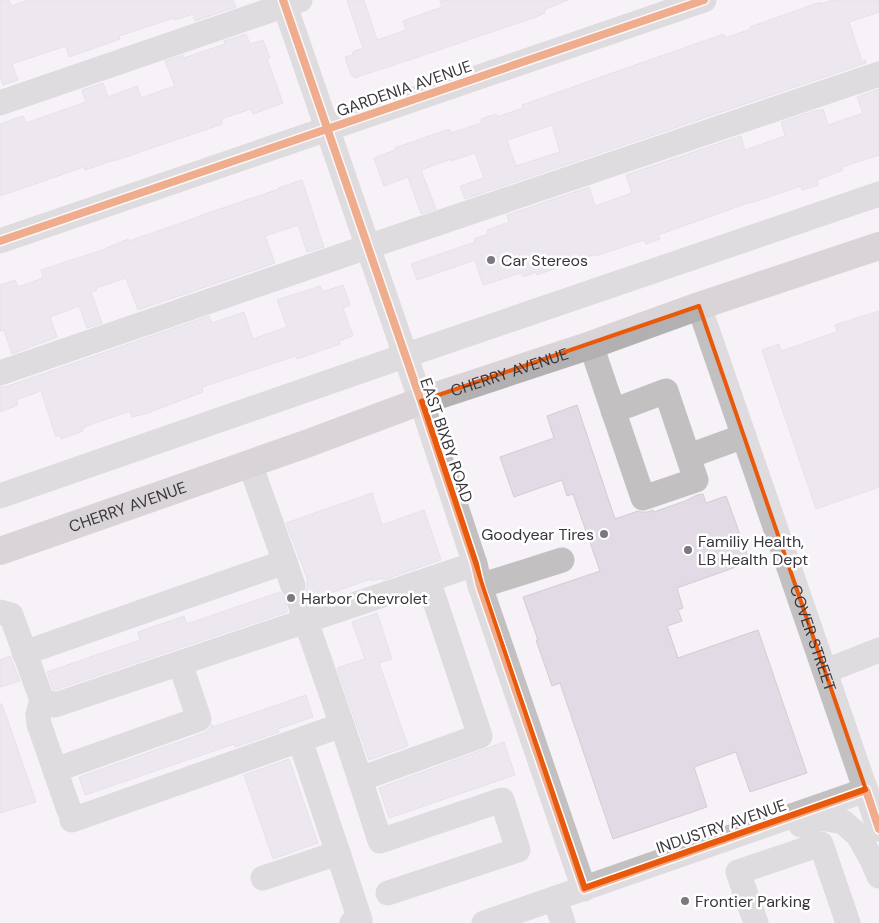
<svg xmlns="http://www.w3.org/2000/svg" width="879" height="923" font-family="'DM Sans',sans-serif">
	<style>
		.building { fill: #e2dbe5; stroke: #d1ced2; fill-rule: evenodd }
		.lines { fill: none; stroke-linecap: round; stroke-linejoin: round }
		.minor { stroke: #c3c0c2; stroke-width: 25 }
		.major { stroke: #b3b0b1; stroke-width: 28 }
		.cycleway-casing { stroke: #fff; stroke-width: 11 }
		.cycleway { stroke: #e8590c; stroke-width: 8 }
		.marked { fill: none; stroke: #e8590c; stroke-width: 4; stroke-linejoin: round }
		.poi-dot { fill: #7c787e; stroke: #fff; stroke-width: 2 }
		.labels { text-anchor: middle; stroke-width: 5; stroke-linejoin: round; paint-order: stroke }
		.street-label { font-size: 16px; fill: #3a373c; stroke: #fff }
		.poi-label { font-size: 16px; fill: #3a373c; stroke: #fff; text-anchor: start }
	</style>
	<rect width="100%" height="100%" fill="#f6f2f8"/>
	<!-- building -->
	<path class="building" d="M0 0H9L11 6 28 0H233L236 7 195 21 193 14 175 20 174 18 119 36 120 39 69 57 66 46 12 64 18 80 3 85 0 76Z
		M347 0H364L377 40 406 30 403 21 442 7 440 0H568L544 10 545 13 533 18 421 56 354 78 353 75H351L345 57 353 55 352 53 354 52V51L363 48Z
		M833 0H879V12L849 22 862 61 865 60 866 63 465 199 460 186 484 178 475 153 451 161V159L421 170 436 209 421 214 408 177 384 186 374 158 395 150V148L449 129 451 133 482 123 481 119 496 114 497 117 523 108 522 105 618 71 724 34 725 38 751 29 750 27 820 2 821 4ZM552 125 560 152 516 166 507 140Z
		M246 34 250 44 263 40 270 58 267 59 283 103 253 114 251 109 221 119 222 124 114 161V160L85 170 84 167 0 196V124L23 116 26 123 86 102 82 90 103 83 108 97 137 86 141 98 175 86 165 61 183 55 184 58 225 44 224 41Z
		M879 89V155L842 167 843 170 817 180 818 185 802 190 801 186 751 203V202L658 235 660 239 646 244 644 240 596 256V254L537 275 536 272 523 277 521 273 483 285 475 260 417 280 411 264 475 242 474 239 488 234 487 230 509 222 507 215 589 187 595 206 632 193 626 175 741 136 745 150 785 136 781 122 817 110 818 111 823 109 828 125 863 113 857 97Z
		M302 180 324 247 307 252 298 225 265 236 275 263 138 310 126 278 96 288 97 290 91 292 102 323 87 328 79 306 50 317 57 337 12 354 4 330 0 331V285L15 280 18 287 43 278 41 270 102 250 128 239 129 241 184 222 205 214 279 189 278 188Z
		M343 285 350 305 343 308 353 336 339 341 340 344 297 359 296 356 202 387 203 392 145 414 132 417 130 411 84 427 85 428 82 429 83 431 61 439 60 435 56 437 41 391 16 400 18 405 0 412V387H5L209 316 212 323 244 312 253 339 287 327 277 300 320 286 322 292Z
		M879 311V487L816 509 762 350 779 344 781 351 837 332 835 325Z
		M577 405 615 519 638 511 641 512H647L653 510 654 512 685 501 697 495 703 494 706 503 726 496 750 562 677 588 683 608 678 610 682 621 667 626 678 658 758 630 807 773 750 792 736 752 694 767 707 807 613 839 560 683 552 686 536 640H538L523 597 600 571 573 494 567 496 562 480 514 497 500 457 554 438 547 416Z
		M372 493 382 525 424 510 441 560 383 580 382 578 372 581 371 579 313 599 310 593 306 591 307 588V582L308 581 286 523Z
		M280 592 283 596 287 599 286 602 287 612 55 690 53 689 47 672 140 640 138 632 184 616 187 624Z
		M377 613 392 659 379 663 408 746 369 760 337 668 365 659 352 622Z
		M10 656 20 681 0 687V660Z
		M306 695 313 717 278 729 279 732 235 747 234 744 85 795 79 777 204 733 210 729 212 724 213 727Z
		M0 704H2L36 802 0 813Z
		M504 742 515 775 389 818 379 788Z
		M289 759 318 843 273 859 244 775Z"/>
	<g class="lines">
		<!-- minor -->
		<g class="minor">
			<path d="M283 0 421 401 475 564 480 586 584 889"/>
			<path d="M0 103 300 0"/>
			<path d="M0 241 704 0"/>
			<path id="s1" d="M699 306 879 829"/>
			<path d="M591 345 643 498 696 480 666 391 613 411"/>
			<path d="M0 373 367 247 879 74"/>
			<path d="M689 456 744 436"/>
			<path d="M0 496 404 356 879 194"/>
			<path d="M285 562 293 586"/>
			<path d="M480 586 562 560"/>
			<path d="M0 612 11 615 42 700 55 705 475 564"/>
			<path d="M24 653 285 562 250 464"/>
			<path d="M826 671 879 650"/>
			<path d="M42 700 38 714 39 724 55 770 199 719 180 663"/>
			<path d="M342 725 360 779 480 736 428 580"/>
			<path d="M55 770 69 810"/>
			<path d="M360 779 380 841 502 800 518 850 388 893"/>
			<path d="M72 820 342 725 300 604"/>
			<path d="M801 825 821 818 843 822 858 835 872 860 879 876"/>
			<path d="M338 853 360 920 352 923"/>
			<path d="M263 878 338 853 300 740"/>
			<path d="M555 899 563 923"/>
			<path d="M484 923 866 790"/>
			<path d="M756 923 738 872 821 844 848 923"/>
		</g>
		<!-- major -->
		<path class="major" id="s2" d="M0 551 306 444 421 401 591 345 699 306 879 246"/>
		<!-- cycleway casing -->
		<g class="cycleway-casing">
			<path id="cycleway" d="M283 0 421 401 475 564 480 586 584 889 866 790 879 829
				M0 241 704 0"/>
		</g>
		<!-- cycleway -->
		<use href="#cycleway" class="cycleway"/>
	</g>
	<!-- marked area -->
	<path d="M0 0H879V923H0ZM699 306 866 790 584 889 421 401Z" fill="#f6f2f8" fill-opacity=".55" fill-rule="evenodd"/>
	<path class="marked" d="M699 306 866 790 584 889 421 401Z"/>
	<!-- markers -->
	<g class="poi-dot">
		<circle cx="491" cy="260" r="5"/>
		<circle cx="604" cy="534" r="5"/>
		<circle cx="688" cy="550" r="5"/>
		<circle cx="291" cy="598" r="5"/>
		<circle cx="685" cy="901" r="5"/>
	</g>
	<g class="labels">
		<!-- street labels -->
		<g class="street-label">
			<text transform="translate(404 88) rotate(-19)" y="6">GARDENIA AVENUE</text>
			<text dy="6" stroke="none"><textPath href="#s2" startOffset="540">CHERRY AVENUE</textPath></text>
			<text transform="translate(447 440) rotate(71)" y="6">EAST BIXBY ROAD</text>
			<text dy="6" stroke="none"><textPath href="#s2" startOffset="135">CHERRY AVENUE</textPath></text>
			<text dy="6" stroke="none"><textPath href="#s1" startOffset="351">COVER STREET</textPath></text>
			<text transform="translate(721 826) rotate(-19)" y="6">INDUSTRY AVENUE</text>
		</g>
		<!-- poi labels -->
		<g class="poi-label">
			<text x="501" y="266">Car Stereos</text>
			<text x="594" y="540" text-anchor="end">Goodyear Tires</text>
			<text x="698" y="547">Familiy Health,<tspan x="698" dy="18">LB Health Dept</tspan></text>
			<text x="301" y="604">Harbor Chevrolet</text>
			<text x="695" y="907">Frontier Parking</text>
		</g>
	</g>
</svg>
